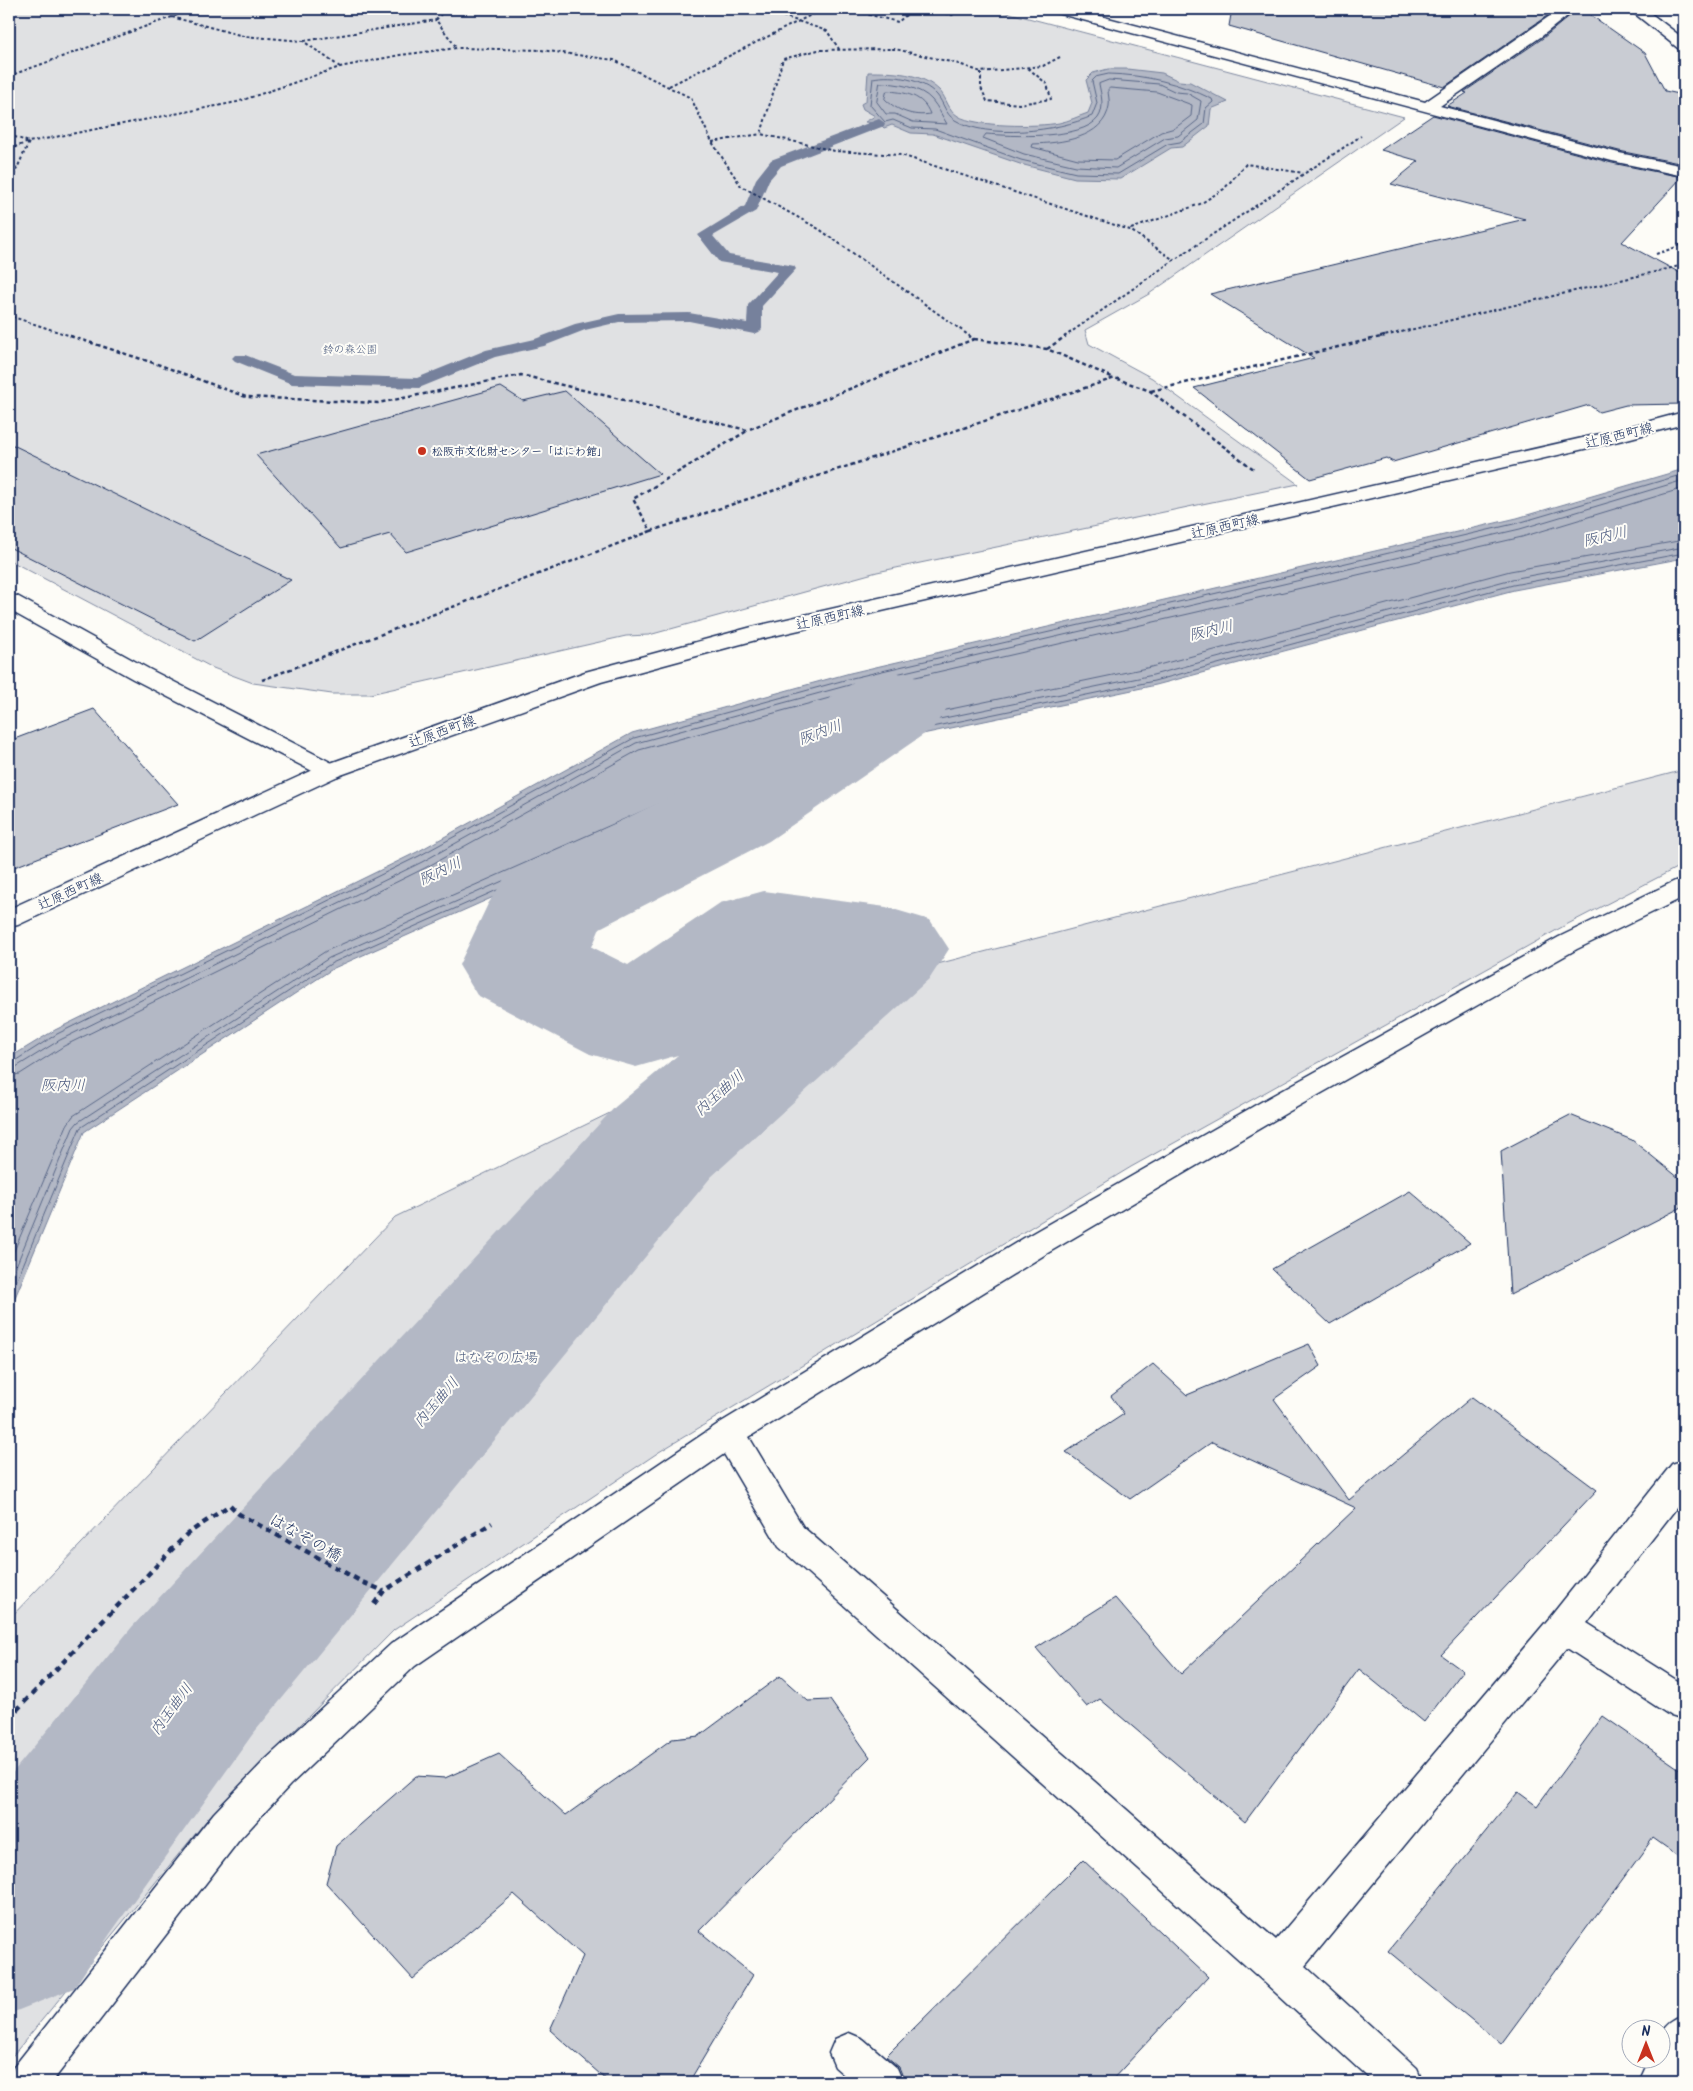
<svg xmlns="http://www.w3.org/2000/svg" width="1693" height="2091" font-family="Kalam,'Klee One',sans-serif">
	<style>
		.green { fill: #e0e1e3; stroke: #7e88a0 }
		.water { fill: #b3b8c5; stroke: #76819c }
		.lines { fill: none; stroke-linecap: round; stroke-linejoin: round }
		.shore { stroke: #586687; stroke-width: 1 }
		.stream { fill: #76819c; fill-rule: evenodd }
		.river { fill: #b3b8c5; fill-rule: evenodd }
		.building { fill: #c9ccd3; stroke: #1b2f5e }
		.minor-casing { stroke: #1b2f5e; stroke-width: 3 }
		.major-casing { stroke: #1b2f5e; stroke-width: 3 }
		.path-far2 { stroke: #1b2f5e; stroke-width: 2; stroke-dasharray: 3 2.5; stroke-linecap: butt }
		.path-far1 { stroke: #1b2f5e; stroke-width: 2.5; stroke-dasharray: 4 3; stroke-linecap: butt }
		.path { stroke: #1b2f5e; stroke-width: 4.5; stroke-dasharray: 6 5; stroke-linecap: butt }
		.minor { fill: #fdfcf7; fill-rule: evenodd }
		.major { fill: #fdfcf7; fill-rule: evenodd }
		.poi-dot { fill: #c8321e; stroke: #fdfcf7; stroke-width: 2 }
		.labels { text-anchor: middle; stroke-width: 4; stroke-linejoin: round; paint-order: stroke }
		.far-park-label { font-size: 11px; fill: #4c5c7f; stroke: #fdfcf7 }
		.far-poi-label { font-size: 11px; font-weight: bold; fill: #1b2f5e; stroke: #fdfcf7; text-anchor: start }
		.street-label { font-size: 14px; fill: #1b2f5e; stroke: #fdfcf7 }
		.park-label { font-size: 14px; fill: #4c5c7f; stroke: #fdfcf7 }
		.water-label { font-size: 15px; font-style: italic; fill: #49587d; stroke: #fdfcf7 }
		.near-street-label { font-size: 16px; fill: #1b2f5e; stroke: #fdfcf7 }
	</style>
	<rect width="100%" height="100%" fill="#fdfcf7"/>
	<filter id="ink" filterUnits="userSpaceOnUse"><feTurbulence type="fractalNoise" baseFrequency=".02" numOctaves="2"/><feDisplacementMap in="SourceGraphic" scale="10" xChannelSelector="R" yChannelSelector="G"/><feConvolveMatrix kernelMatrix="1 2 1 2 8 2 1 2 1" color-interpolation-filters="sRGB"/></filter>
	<g filter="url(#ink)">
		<!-- green -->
		<path class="green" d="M9 9H994L1404 117 1149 294 1085 330 1089 344 1152 378 1298 484 877 572 649 635 626 636 370 694H332L253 683 213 668 9 560Z
			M1684 770V864L1564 926 1131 1167 659 1452 394 1630 211 1815 9 2060V1619L395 1217 895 975Z"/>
		<!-- water -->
		<path class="water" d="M1108 69H1127L1162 73 1179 81 1190 82 1228 102 1211 109 1209 126 1182 147 1171 148 1120 179 1075 178 1020 164 933 134 911 133 892 125 884 128 879 123 865 122 875 116 863 109 861 104 866 101 868 72C893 72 921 72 940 91 947 99 948 110 958 116 975 127 1038 127 1059 123 1069 121 1079 116 1088 113L1092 103 1086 80 1093 73Z
			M1684 469V558L1514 590 1156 685 894 740 687 811 334 968 84 1132 9 1312V1058L55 1030 417 852 632 733 850 673 1517 518Z"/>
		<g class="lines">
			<!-- shore -->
			<path class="shore" d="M1109 74C1146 75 1179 83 1212 99L1213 102 1206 108 1204 124 1180 142 1168 144 1118 174 1076 173 1021 160 935 129 912 128 893 120 885 122 870 105 873 78C893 74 923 79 937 95 944 103 945 114 955 120 988 140 1058 131 1092 116L1097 103 1092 81 1096 77Z
				M1109 80 1159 84 1176 92 1187 93 1201 101 1198 120 1178 136 1165 138 1116 168 1076 166 1024 154 983 138 986 134C1011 136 1082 140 1098 118 1105 108 1101 95 1099 84Z
				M880 83C896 83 921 87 932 100 938 107 942 116 947 124L913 122 895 114H886L877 102Z
				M1110 88 1157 92 1192 105 1191 116 1175 128 1161 132 1115 160 1078 159 1032 147 1033 144C1059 143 1104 139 1109 106 1110 101 1108 95 1108 90Z
				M887 91C905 92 923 95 930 114 914 117 897 111 885 99Z
				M9 1062H13L57 1034 419 856 634 738 852 678 1518 523 1684 474
				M9 1069 16 1067 60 1040 422 862 636 743 853 684 1520 529 1684 480
				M9 1076 20 1074 64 1046 425 868 639 750 855 691 1522 537 1684 488
				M9 1263 67 1125 73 1116 326 951 681 794 889 722 1151 667 1510 571 1684 540
				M9 1283 73 1128 78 1122 329 958 683 801 891 729 1153 675 1512 579 1684 547
				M9 1299 80 1128 332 963 685 807 893 735 1154 681 1513 585 1684 553"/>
			<!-- stream -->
			<path class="stream" d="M879 119 885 123 884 126 781 166 769 180 756 211 713 236 729 255 789 265 794 266 796 269 762 306V329L759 332 754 334 689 321 619 322 585 330 544 346 495 357 419 388 292 384 235 361 232 358 235 355H245L294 374 417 378 486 350 535 339 575 324 619 314 689 313 747 323 748 305 778 272 719 262 698 235 745 206 756 179 771 160Z"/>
			<!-- river -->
			<path class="river" d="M894 672 933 682 949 705 933 728 769 841 600 928 592 947 628 965 720 903 764 891 886 907 930 920 949 949 930 978 711 1177 252 1735 110 1934 74 1988 9 2014V1777L132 1627 615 1107 678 1055 636 1067 590 1054 477 995 459 965 488 904 506 876 687 789 855 682Z"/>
		</g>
		<!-- building -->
		<path class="building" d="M1232 9H1557L1444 87 1229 26Z
			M1578 9H1582L1645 53 1665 91 1684 95V164L1619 151 1447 106 1467 93 1464 92 1543 38Z
			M1433 115 1612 163 1682 177 1622 242 1684 275V404L1626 405 1599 412 1589 405 1393 462 1386 458 1310 479 1194 388 1314 358 1210 294 1525 219 1391 184 1419 161 1381 150Z
			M501 387 523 401 565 391 660 474 406 552 390 534 341 548 256 455Z
			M9 443 291 580 195 641 9 547Z
			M94 709 178 804 9 869V741Z
			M1570 1115 1632 1140 1684 1182V1206L1510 1295 1501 1151Z
			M1410 1191 1470 1243 1330 1324 1272 1269Z
			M1309 1344 1321 1366 1274 1399 1349 1500 1472 1397 1597 1490 1441 1655 1463 1671 1424 1722 1359 1669 1245 1822 1100 1699 1087 1707 1036 1648 1115 1598 1181 1674 1356 1508 1212 1442 1130 1499 1066 1452 1124 1414 1111 1396 1153 1364 1187 1395Z
			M780 1676 808 1701 830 1700 870 1757 699 1931 753 1975 689 2082H609L550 2030 583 1956 514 1894 413 1979 326 1883 336 1846 416 1776 445 1778 499 1754 566 1815 672 1739 699 1736Z
			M1603 1716 1684 1772V1860L1653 1838 1501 2044 1388 1951 1518 1792 1537 1806Z
			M1083 1860 1208 1977 1110 2082H905L899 2067 886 2056Z"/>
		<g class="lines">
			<!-- minor casing -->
			<g class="minor-casing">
				<path id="minor" d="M1051 9H1074L1425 102 1560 9H1576L1542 36 1440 106 1619 153 1684 166V176L1612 161 1053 12Z
					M9 595 17 596 149 669 338 766 342 771 338 776 330 778 322 776 133 679 9 610Z
					M1684 879V897L1577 949 1288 1112 1046 1254 749 1437 803 1527 1276 1940 1551 1616 1672 1464 1684 1460V1498L1587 1623 1684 1685V1720L1671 1716 1567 1648 1305 1966 1417 2068 1423 2082H1373L1264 1982 779 1547 724 1454 415 1666 290 1785 240 1839 52 2082H9L13 2068 214 1813 264 1761 391 1644 718 1424 1024 1238 1268 1098 1559 937 1675 881Z
					M1684 2015V2075L1680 2082H1638L1649 2058H1660C1660 2035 1661 2024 1684 2015Z
					M849 2033 863 2039 897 2068 903 2082H852L835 2067 829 2053 835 2039Z"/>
			</g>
			<!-- major casing -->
			<g class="major-casing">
				<path id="major" d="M1629 9H1645L1684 39V50L1679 49Z
					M1684 412V424L1623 440 756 640 601 682 338 776 18 925 9 927V909L322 766 585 672 752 627 1613 431Z"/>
			</g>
			<!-- path-far2 -->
			<path class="path-far2" d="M445 9 436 20 457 48
				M762 9 827 31 839 49
				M847 9 898 22 913 9
				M924 9 952 15 963 9
				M172 17 243 36 303 41 340 67
				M304 41 436 20
				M1060 57 1043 66 981 72 959 64 895 49 818 50 783 59 761 134 835 151 901 155 1130 230 1174 260
				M981 72V88L987 101 1019 104 1051 99 1047 84 1028 68
				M9 76 194 9
				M669 86 823 9
				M9 135 29 142 237 102 340 67 400 55 457 48 541 50 614 60 691 98 712 142 741 186 819 229 971 337
				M712 142 761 134
				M9 149 29 142 9 186
				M1131 229 1200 204 1224 189 1246 164 1303 173
				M1656 254 1674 248 1684 242
				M9 313 10 316 74 337
				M1064 337 1174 260 1361 136
				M1380 337 1684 265"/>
			<!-- path-far1 -->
			<path class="path-far1" d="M70 336 160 365 246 397 378 403 521 375 747 430 974 339 969 336
				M974 339 1047 349 1114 378
				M1047 349 1066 336
				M1151 391 1385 336
				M651 531 1115 378 1150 391 1255 470
				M262 680 651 531 633 499 747 431"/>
			<!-- path -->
			<path class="path" d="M374 1604 384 1591 492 1523
				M9 1718 187 1534 230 1505 239 1514 362 1582 384 1591"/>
			<!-- minor -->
			<use href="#minor" class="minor"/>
			<!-- major -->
			<use href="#major" class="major"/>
		</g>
	</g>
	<!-- markers -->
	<circle class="poi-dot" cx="422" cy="451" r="5"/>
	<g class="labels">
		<!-- far-park labels -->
		<g class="far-park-label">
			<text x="350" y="353">鈴の森公園</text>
		</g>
		<!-- far-poi labels -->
		<g class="far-poi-label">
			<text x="432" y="455">松阪市文化財センター「はにわ館」</text>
		</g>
		<!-- street labels -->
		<g class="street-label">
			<text transform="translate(1619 435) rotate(-14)" y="5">辻原西町線</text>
			<text transform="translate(1225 526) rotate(-13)" y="5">辻原西町線</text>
			<text transform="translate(830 617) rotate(-13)" y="5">辻原西町線</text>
			<text transform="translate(442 731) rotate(-20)" y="5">辻原西町線</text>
			<text transform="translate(70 891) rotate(-25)" y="5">辻原西町線</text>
		</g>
		<!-- park labels -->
		<g class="park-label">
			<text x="496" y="1362">はなぞの広場</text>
		</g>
		<!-- water labels -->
		<g class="water-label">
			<text transform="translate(1605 536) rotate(-13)" y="5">阪内川</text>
			<text transform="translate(1211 630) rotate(-13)" y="5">阪内川</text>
			<text transform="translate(820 732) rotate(-20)" y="5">阪内川</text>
			<text transform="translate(440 871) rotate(-25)" y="5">阪内川</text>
			<text x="63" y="1090">阪内川</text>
			<text transform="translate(719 1093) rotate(-41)" y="5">内玉曲川</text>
			<text transform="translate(436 1402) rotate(-49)" y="5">内玉曲川</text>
			<text transform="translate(171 1709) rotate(-53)" y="5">内玉曲川</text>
		</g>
		<!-- near-street labels -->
		<g class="near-street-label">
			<text transform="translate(306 1537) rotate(29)" y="6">はなぞの橋</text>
		</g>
	</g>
	<!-- margin -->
	<rect width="1693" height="2091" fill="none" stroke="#fdfcf7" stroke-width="30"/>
	<rect x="15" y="15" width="1663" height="2061" fill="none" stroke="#1b2f5e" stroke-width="2" filter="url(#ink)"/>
	<!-- north arrow -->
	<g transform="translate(1646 2044)"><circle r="24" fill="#fdfcf7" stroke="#a3aaba"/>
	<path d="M0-4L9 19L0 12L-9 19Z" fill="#c8321e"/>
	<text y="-8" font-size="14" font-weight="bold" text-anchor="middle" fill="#1b2f5e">N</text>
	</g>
</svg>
